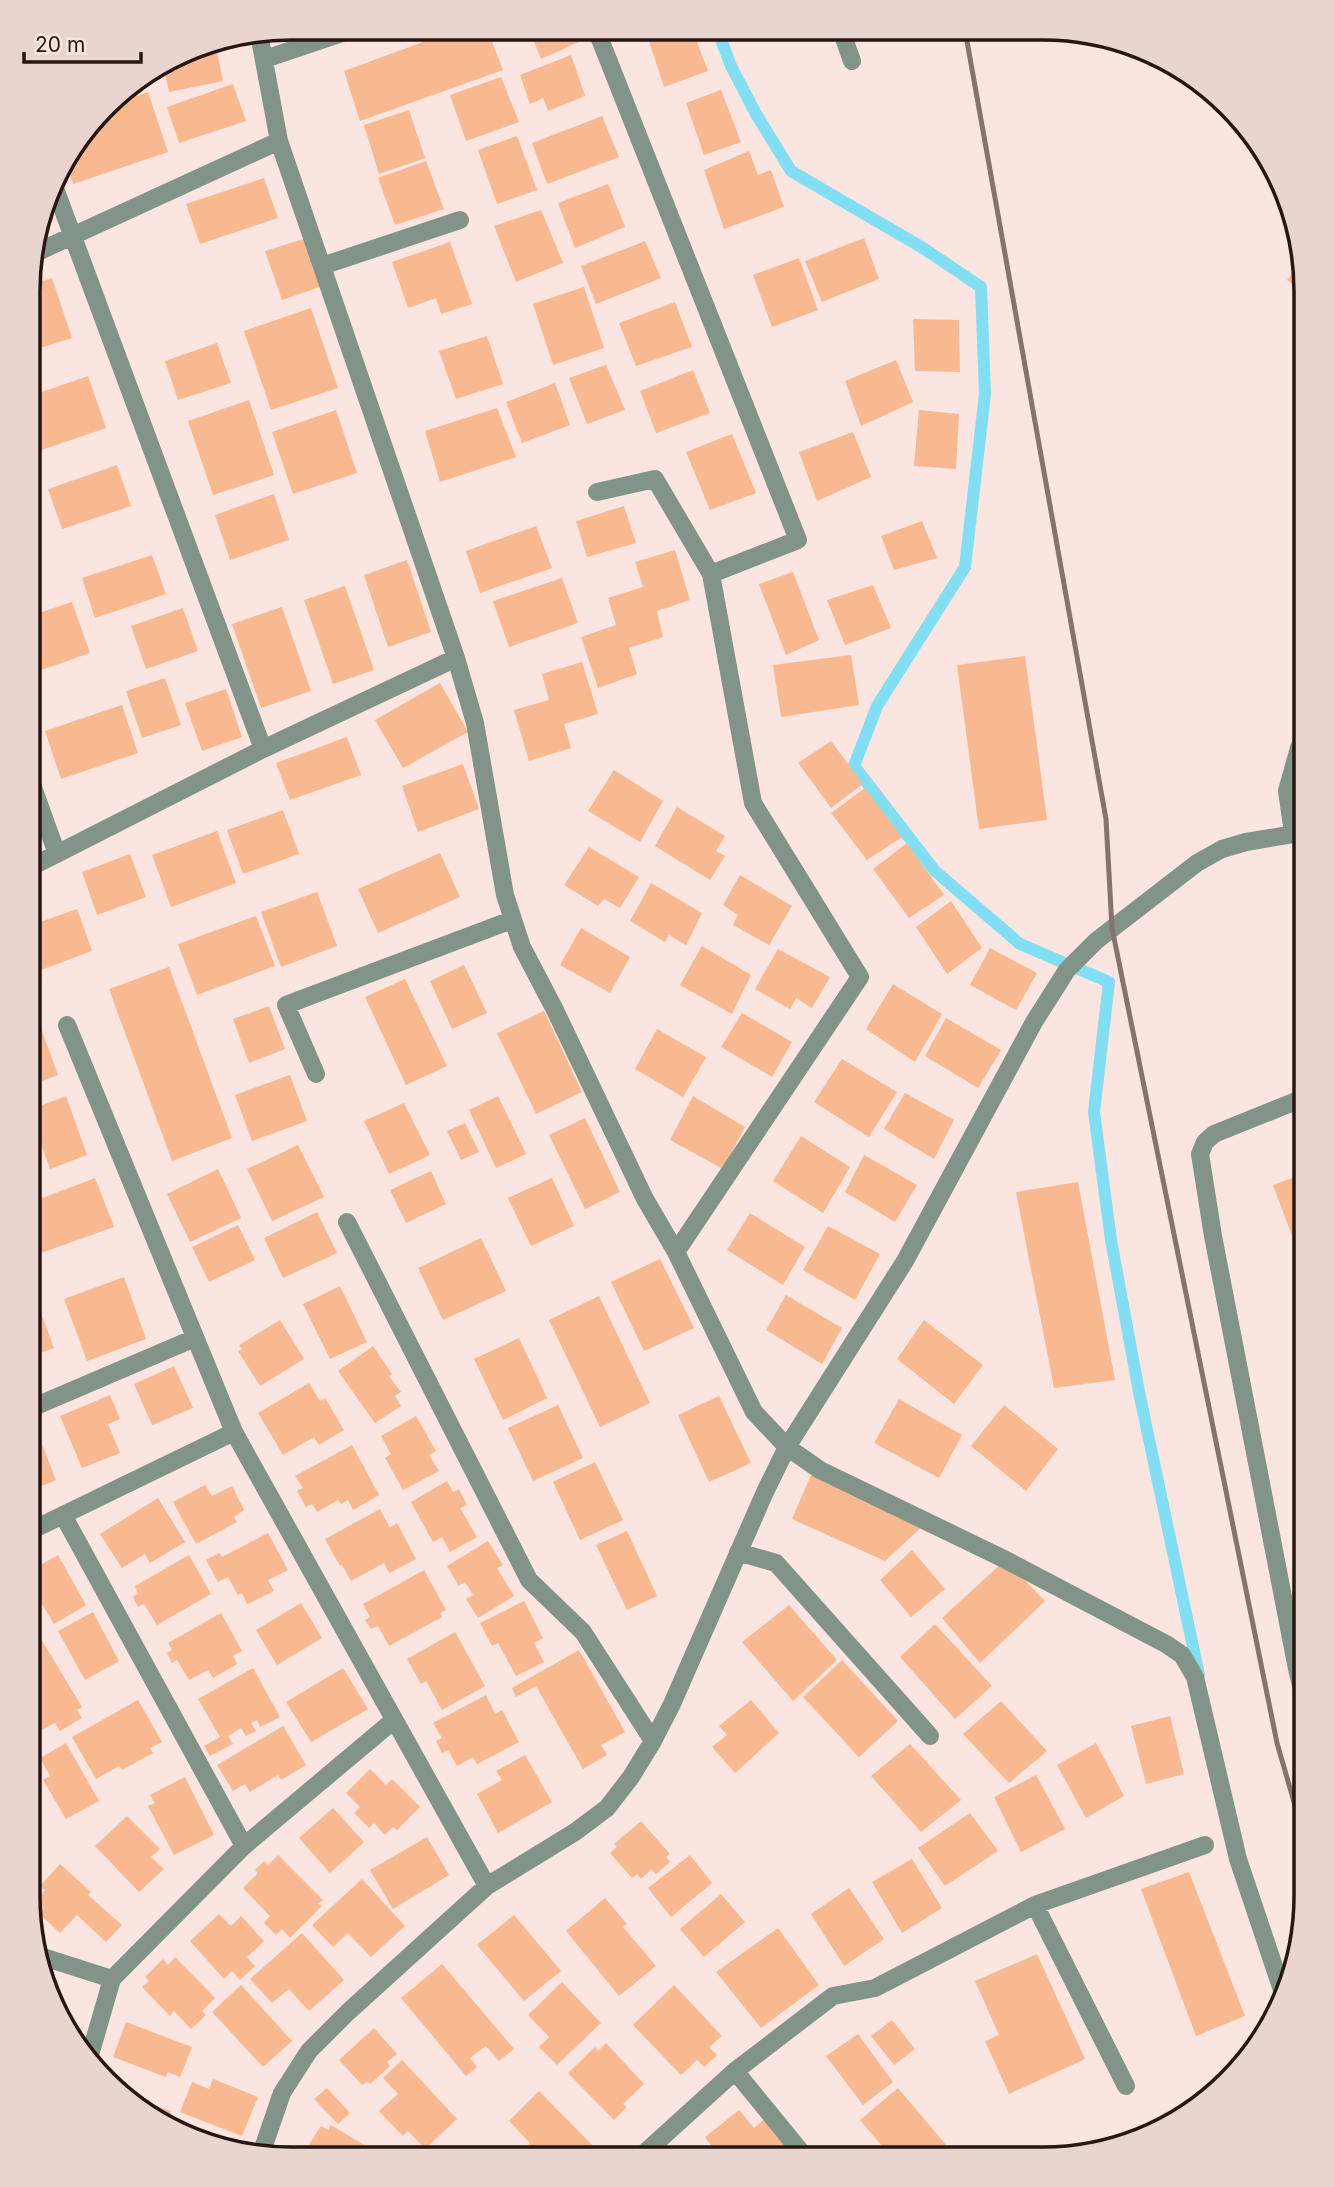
<svg xmlns="http://www.w3.org/2000/svg" width="1334" height="2187" font-family="Inter,sans-serif">
	<style>
		.lines { fill: none; stroke-linecap: round; stroke-linejoin: round }
		.stream { stroke: #82def3; stroke-width: 12 }
		.building { fill: #f9b990 }
		.minor { stroke: #829487; stroke-width: 18 }
		.rail { stroke: #86736e; stroke-width: 5 }
		.rim { fill: none; stroke: #281612; stroke-width: 3.5 }
	</style>
	<rect width="100%" height="100%" fill="#fae5e0"/>
	<g class="lines">
		<!-- stream -->
		<path class="stream" d="M717 29 731 66 756 114 791 171 923 248 981 287 985 394 965 567 877 706 854 766 935 871 1020 944 1109 982 1094 1112 1111 1240 1139 1392 1199 1675"/>
	</g>
	<!-- building -->
	<path class="building" d="M461 28 487 29 503 70 360 121 344 71Z
		M529 29H576L581 41 541 59Z
		M655 29H692L708 71 664 87 646 32Z
		M215 43 223 81 169 92 163 65 191 48Z
		M571 55 585 96 548 111 543 98 530 104 520 75Z
		M501 77 519 122 466 141 450 95Z
		M233 84 246 121 179 143 167 107Z
		M721 90 741 142 704 155 686 103Z
		M148 92 168 152 73 184 65 161 108 106Z
		M409 110 425 158 379 174 364 125Z
		M602 116 619 157 547 184 532 143Z
		M517 136 537 190 497 204 478 150Z
		M749 151 758 175 771 170 784 207 724 229 704 170Z
		M426 161 444 209 395 225 378 178Z
		M264 178 278 218 200 244 186 204Z
		M608 184 625 227 575 248 558 203Z
		M541 210 563 263 516 282 494 226Z
		M306 238 323 286 282 300 265 251Z
		M864 238 879 279 822 302 805 261Z
		M645 241 661 278 596 304 581 266Z
		M450 242 472 304 441 314 436 298 408 308 392 262Z
		M799 258 818 310 772 327 753 275Z
		M1301 263 1306 291V294L1287 280Z
		M52 278 72 338 30 351V285Z
		M584 287 604 348 553 365 533 304Z
		M675 302 692 347 636 366 619 323Z
		M311 308 338 388 271 410 244 331Z
		M913 319 959 320 960 372 915 371Z
		M487 336 503 384 456 399 439 351Z
		M217 343 231 383 178 400 165 361Z
		M896 360 913 402 861 426 845 381Z
		M606 365 625 410 587 424 569 378Z
		M693 370 710 413 656 433 640 391Z
		M88 376 106 428 30 454V396Z
		M555 383 570 425 522 443 506 402Z
		M249 400 274 475 213 495 188 421Z
		M497 408 516 457 440 482 425 431Z
		M336 410 357 473 293 494 272 432Z
		M919 410 959 414 956 469 914 466Z
		M853 432 871 477 817 501 799 452Z
		M732 434 756 493 710 510 686 452Z
		M117 465 131 506 62 529 48 489Z
		M274 494 289 540 230 560 215 515Z
		M624 506 636 543 587 557 576 521Z
		M922 521 937 558 894 570 881 536Z
		M536 526 552 568 480 593 466 551Z
		M675 550 690 600 657 611 663 637 629 648 637 674 598 688 581 637 616 625 608 598 643 587 635 562Z
		M152 555 166 594 95 618 82 578Z
		M407 560 431 632 388 647 364 575Z
		M793 572 819 640 786 655 759 584Z
		M562 578 578 623 509 647 493 601Z
		M873 585 891 628 845 645 827 600Z
		M345 586 374 670 333 684 304 600Z
		M72 602 90 653 30 674V616Z
		M282 607 311 691 261 708 232 624Z
		M183 608 198 651 146 669 131 626Z
		M851 655 859 705 781 717 773 665Z
		M1025 656 1047 820 979 829 957 665Z
		M582 662 598 714 564 724 571 748 529 761 514 710 549 700 542 674Z
		M165 678 181 725 142 738 126 691Z
		M440 683 468 732 403 768 375 720Z
		M226 689 242 737 202 751 185 703Z
		M122 705 138 753 61 779 45 731Z
		M347 737 361 775 290 800 276 763Z
		M831 741 863 784 831 808 798 763Z
		M463 764 479 809 418 832 402 786Z
		M614 770 663 801 640 842 588 811Z
		M865 788 902 837 867 860 831 813Z
		M677 807 725 836 716 851 725 856 710 880 655 846Z
		M283 810 299 854 243 874 227 830Z
		M217 831 236 883 171 907 152 855Z
		M907 843 944 895 909 918 873 869Z
		M589 847 639 877 620 908 604 899 598 906 564 885Z
		M440 853 460 897 378 933 358 889Z
		M130 854 146 897 97 915 82 872Z
		M740 875 792 906 769 945 733 925 738 915 723 905Z
		M651 883 702 913 686 945 669 935 665 942 630 921Z
		M317 892 337 946 281 967 261 912Z
		M951 901 982 948 947 974 916 927Z
		M77 909 92 951 41 970 29 939V926Z
		M256 916 275 966 197 995 178 944Z
		M581 928 630 957 610 993 560 965Z
		M702 946 751 975 732 1014 680 985Z
		M29 947 42 981 29 986Z
		M990 948 1037 973 1016 1010 970 985Z
		M778 949 830 977 812 1008 796 998 790 1009 755 989Z
		M464 965 487 1013 452 1029 430 981Z
		M169 967 232 1138 172 1161 109 989Z
		M405 979 447 1066 406 1085 365 997Z
		M893 984 942 1014 915 1062 866 1029Z
		M269 1006 285 1049 249 1063 233 1019Z
		M34 1009 58 1075 29 1086V1011Z
		M544 1011 582 1092 536 1114 497 1033Z
		M742 1013 792 1042 772 1077 721 1047Z
		M946 1018 1001 1050 978 1088 925 1056Z
		M657 1029 706 1057 683 1097 635 1069Z
		M842 1059 897 1092 869 1137 814 1102Z
		M290 1075 307 1121 252 1141 235 1095Z
		M905 1093 954 1120 934 1159 884 1129Z
		M66 1096 87 1155 50 1169 29 1110Z
		M498 1096 526 1154 496 1168 469 1110Z
		M693 1096 745 1127 723 1169 670 1140Z
		M404 1103 430 1155 389 1174 364 1121Z
		M585 1118 620 1192 585 1209 549 1135Z
		M465 1123 479 1152 461 1160 447 1131Z
		M801 1136 850 1167 823 1213 773 1181Z
		M298 1145 324 1197 272 1221 247 1169Z
		M864 1155 917 1185 895 1222 845 1192Z
		M218 1169 241 1218 190 1242 167 1194Z
		M431 1171 446 1204 406 1223 390 1190Z
		M1306 1173V1240L1295 1244 1273 1185Z
		M95 1178 114 1227 41 1253 29 1221V1203Z
		M552 1178 574 1226 531 1246 508 1198Z
		M1078 1182 1115 1380 1054 1388 1016 1192Z
		M317 1212 337 1253 283 1278 264 1238Z
		M750 1213 805 1247 783 1285 727 1250Z
		M238 1225 255 1260 209 1282 192 1247Z
		M828 1226 880 1254 855 1300 803 1270Z
		M481 1238 506 1291 443 1320 418 1268Z
		M660 1259 694 1328 644 1351 611 1282Z
		M124 1277 146 1339 87 1361 64 1299Z
		M29 1281 54 1348 29 1357Z
		M340 1286 367 1342 330 1359 303 1304Z
		M786 1295 842 1328 822 1364 766 1330Z
		M599 1296 650 1403 600 1427 549 1320Z
		M280 1320 304 1359 260 1386 238 1351 242 1349 239 1345Z
		M924 1320 983 1365 954 1404 897 1359Z
		M519 1338 547 1398 503 1420 474 1359Z
		M373 1346 392 1374 389 1376 401 1392 395 1396 401 1406 375 1423 338 1371Z
		M174 1366 193 1408 152 1425 134 1384Z
		M309 1383 320 1401 325 1398 344 1430 319 1445 314 1437 283 1455 258 1413Z
		M110 1395 120 1419 108 1424 120 1453 82 1468 60 1416Z
		M719 1396 751 1463 709 1482 678 1415Z
		M899 1399 962 1435 939 1478 874 1443Z
		M558 1405 583 1458 533 1481 508 1428Z
		M1004 1405 1058 1449 1026 1491 971 1446Z
		M416 1416 436 1451 429 1455 439 1471 403 1490 385 1458 391 1454 381 1436Z
		M36 1429 56 1480 32 1490 36 1499 29 1502V1432Z
		M352 1445 379 1495 353 1510 348 1500 341 1504 338 1500 317 1512 312 1504 306 1507 297 1491 303 1488 295 1476Z
		M595 1462 623 1520 580 1540 553 1482Z
		M811 1475 925 1524 885 1561 792 1519Z
		M447 1481 453 1492 459 1489 467 1505 460 1508 477 1537 450 1552 442 1537 433 1542 411 1502Z
		M205 1485 212 1496 232 1486 244 1510 234 1517 237 1522 196 1544 173 1502Z
		M158 1498 185 1542 150 1563 145 1554 122 1568 100 1534Z
		M380 1509 390 1528 397 1523 416 1559 389 1573 384 1563 351 1581 342 1565 340 1566 325 1539Z
		M627 1531 657 1596 627 1610 596 1545Z
		M268 1533 288 1570 268 1580 274 1591 247 1604 242 1593 238 1595 228 1577 218 1582 206 1560 219 1553 222 1557Z
		M488 1541 503 1565 497 1568 514 1596 478 1618 466 1599 473 1595 465 1582 459 1586 447 1566Z
		M912 1550 945 1589 911 1617 880 1580Z
		M58 1555 86 1605 54 1624 39 1599 33 1602 28 1593V1572Z
		M189 1555 211 1594 157 1625 144 1604 138 1607 133 1597 138 1594 135 1586Z
		M1005 1560 1045 1601 980 1663 942 1618Z
		M424 1570 446 1610 440 1613 442 1617 389 1646 378 1626 371 1629 365 1620 370 1617 363 1604Z
		M524 1601 543 1638 534 1643 544 1662 516 1676 498 1643 492 1646 480 1623Z
		M301 1603 322 1638 277 1665 256 1630Z
		M789 1605 837 1660 793 1701 742 1642Z
		M93 1612 119 1661 85 1680 58 1631Z
		M221 1613 242 1651 233 1656 237 1664 213 1678 208 1670 189 1680 177 1660 172 1663 167 1653 172 1650 168 1643Z
		M935 1624 992 1686 955 1719 900 1657Z
		M455 1632 485 1686 442 1710 426 1681 421 1684 407 1659Z
		M41 1639 82 1707 77 1710 82 1718 60 1731 55 1723 36 1733 28 1720V1647Z
		M579 1650 625 1732 601 1745 607 1755 583 1769 536 1686 516 1697 512 1688Z
		M842 1660 898 1721 859 1757 803 1697Z
		M253 1668 280 1717 260 1727 257 1720 251 1723 256 1731 246 1736 241 1728 228 1736 233 1744 210 1756 204 1746 220 1737 198 1699Z
		M343 1668 368 1709 311 1742 286 1702Z
		M486 1695 495 1714 502 1710 519 1742 477 1764 473 1757 457 1766 448 1750 442 1753 436 1741 442 1738 433 1723Z
		M138 1700 162 1742 150 1748 153 1753 122 1770 119 1766 96 1779 72 1737Z
		M751 1700 779 1733 735 1773 712 1747 727 1735 719 1726Z
		M1001 1701 1047 1751 1009 1783 963 1734Z
		M1170 1716 1184 1774 1146 1784 1131 1726Z
		M283 1726 306 1765 281 1780 278 1775 250 1792 245 1784 233 1791 217 1765Z
		M66 1743 99 1801 66 1819 43 1780 50 1776 40 1758Z
		M1096 1743 1124 1796 1086 1818 1057 1765Z
		M910 1744 961 1800 921 1832 871 1776Z
		M525 1755 552 1802 498 1833 477 1794 502 1780 496 1771Z
		M370 1769 386 1785 392 1779 420 1807 397 1830 393 1827 385 1835 374 1823 369 1828 354 1813 360 1807 346 1793Z
		M1036 1775 1065 1829 1021 1852 994 1797Z
		M185 1777 214 1835 174 1855 148 1806 155 1803 150 1795Z
		M333 1808 364 1842 330 1873 299 1838Z
		M970 1813 998 1851 945 1886 918 1848Z
		M127 1816 160 1849 151 1857 164 1869 139 1892 95 1846Z
		M641 1821 670 1854 666 1857 670 1862 656 1874 652 1869 641 1879 637 1874 632 1878 610 1853 617 1847 614 1844Z
		M427 1837 449 1875 393 1909 370 1870Z
		M278 1855 323 1900 318 1904 322 1906 290 1938 282 1929 276 1935 264 1923 270 1916 243 1888 258 1873 255 1870 264 1861 268 1865Z
		M690 1855 712 1883 671 1917 648 1888Z
		M912 1859 942 1908 902 1933 872 1882Z
		M60 1864 91 1892 88 1895 122 1925 106 1942 77 1915 60 1933 31 1906 45 1890 40 1886Z
		M1189 1872 1245 2016 1196 2036 1141 1889Z
		M362 1879 405 1926 371 1957 348 1933 333 1947 312 1925Z
		M849 1888 884 1939 844 1966 811 1914Z
		M721 1894 745 1922 704 1957 680 1929Z
		M605 1898 627 1924 623 1927 656 1966 619 1996 566 1931Z
		M219 1914 231 1926 241 1916 264 1941 247 1957 255 1966 240 1980 232 1971 224 1979 190 1941Z
		M514 1915 561 1971 524 2001 477 1945Z
		M778 1928 819 1985 761 2028 716 1972Z
		M302 1933 344 1980 309 2011 289 1989 272 2003 250 1979Z
		M1037 1954 1085 2059 1009 2094 985 2041 999 2035 975 1981Z
		M175 1957 215 1998 202 2011 206 2015 191 2029 174 2011 170 2016 142 1987 149 1981 145 1977 163 1959 168 1965Z
		M442 1964 514 2049 499 2061 486 2046 470 2058 477 2067 466 2076 401 1998Z
		M562 1982 601 2023 557 2065 539 2047 549 2037 528 2015Z
		M241 1985 292 2041 263 2067 212 2012Z
		M674 1985 722 2036 709 2047 717 2055 704 2067 697 2060 681 2075 633 2025Z
		M892 2020 915 2049 894 2065 871 2036Z
		M126 2022 192 2047 180 2077 168 2072 166 2077 113 2057Z
		M374 2028 397 2054 387 2062 390 2066 370 2084 367 2081 362 2085 339 2060Z
		M858 2034 893 2082 863 2105 826 2056Z
		M606 2043 644 2084 623 2104 627 2107 614 2120 568 2073 595 2047 598 2051Z
		M402 2060 457 2119 425 2149 408 2131 403 2136 379 2111 398 2094 383 2078Z
		M213 2079 258 2097 242 2136 180 2112 192 2082 209 2089Z
		M327 2088 350 2113 338 2124 314 2099Z
		M898 2088 947 2146 932 2159H893L860 2120Z
		M539 2091 601 2154 597 2158H515L530 2143 509 2121Z
		M119 2093 171 2111 166 2125 131 2104Z
		M739 2110 754 2128 767 2117 801 2158H721L705 2137Z
		M331 2125 381 2155 379 2157H301L321 2126 328 2130Z"/>
	<g class="lines">
		<!-- minor -->
		<path class="minor" d="M596 29 798 540 711 574 753 803 860 977 676 1252
			M841 30 852 61
			M259 34 279 141 456 658 475 723 505 895 522 947 555 1010 645 1199 676 1252 754 1412 787 1447 820 1470 1002 1558 1166 1644 1182 1655 1195 1677 1238 1859 1284 1996
			M265 59 357 28
			M53 183 263 749
			M31 255 279 141
			M322 266 460 220
			M597 492 655 479 711 574
			M30 779 57 854
			M1293 833 1287 791 1299 748 1306 734
			M29 868 263 749 456 658
			M67 1025 234 1432
			M316 1074 286 1005 512 920
			M347 1222 529 1580 583 1632 653 1741
			M29 1409 195 1338
			M63 1515 244 1846
			M28 1532 234 1432 487 1886
			M738 1552 776 1563 930 1736
			M1305 1702 1297 1669 1213 1236 1200 1154 1205 1142 1214 1134 1306 1097
			M1035 1905 1126 2086
			M40 1956 112 1979 244 1846 394 1720
			M88 2062 112 1979
			M735 2071 806 2158
			M260 2157 282 2093 309 2051 348 2012 487 1886 575 1832 607 1808 631 1777 653 1741 672 1704 765 1492 787 1447 905 1261 1034 1022 1067 970 1096 941 1197 863 1222 849 1246 842 1306 832
			M639 2158 735 2071 833 1996 875 1988 1035 1905 1205 1845"/>
		<!-- rail -->
		<path class="rail" d="M965 30 1106 819 1112 928 1277 1743 1305 1840"/>
	</g>
	<!-- crop -->
	<path d="M0 0H1334V2187H0ZM291 40H1043A251 251 0 0 1 1294 291V1896A251 251 0 0 1 1043 2147H291A251 251 0 0 1 40 1896V291A251 251 0 0 1 291 40Z" fill="#e9d4d0" fill-rule="evenodd"/>
	<path class="rim" d="M291 40H1043A251 251 0 0 1 1294 291V1896A251 251 0 0 1 1043 2147H291A251 251 0 0 1 40 1896V291A251 251 0 0 1 291 40Z"/>
	<!-- scale -->
	<path d="M24 52v10h117v-10" fill="none" stroke="#281612" stroke-width="3.5"/>
	<text x="35" y="52" font-size="21" fill="#281612" stroke="#fae5e0" stroke-width="5" paint-order="stroke">20 m</text>
</svg>
